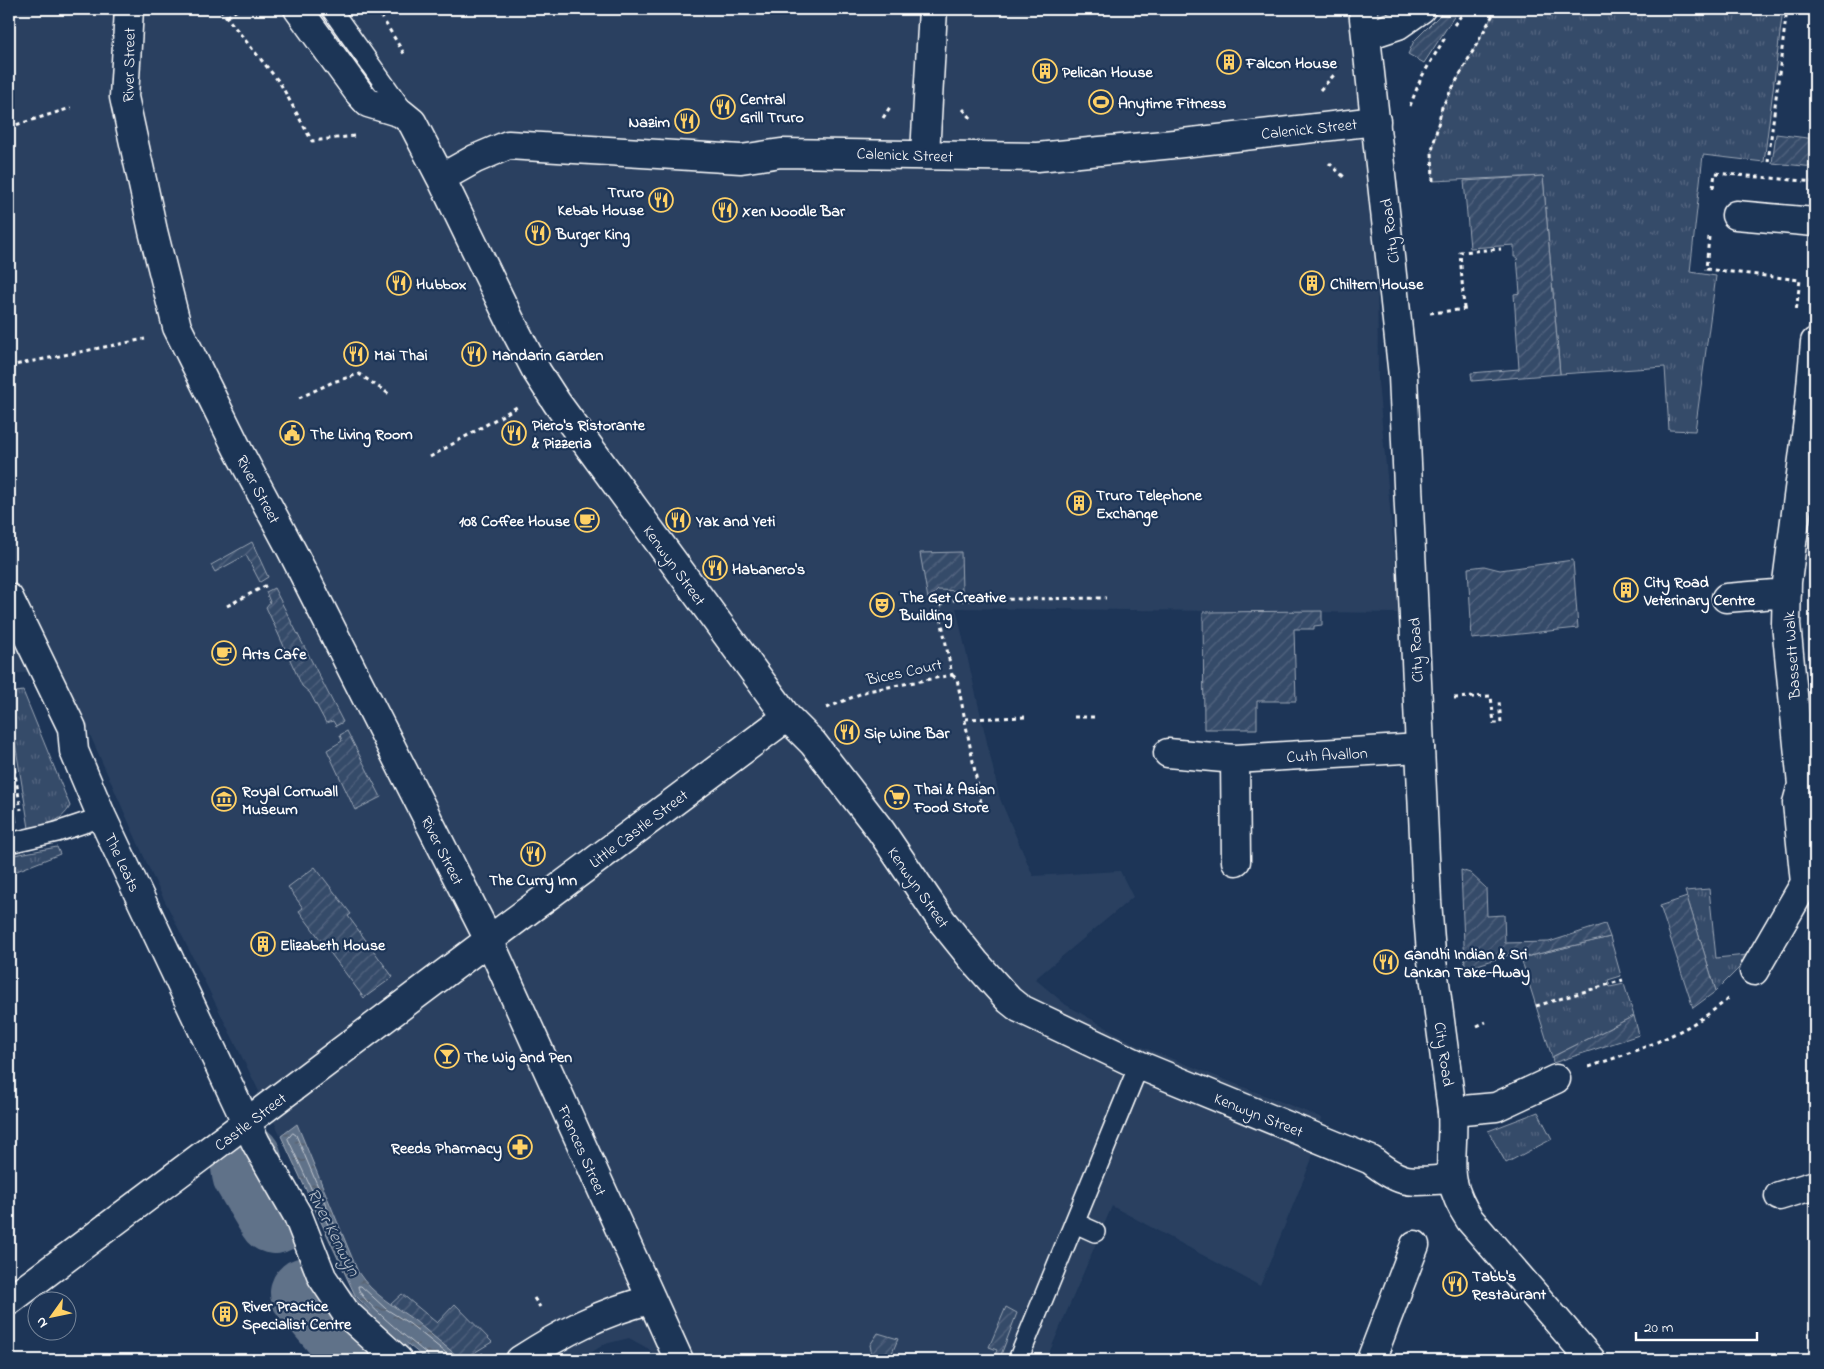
<svg xmlns="http://www.w3.org/2000/svg" width="1824" height="1369" font-family="'Indie Flower',sans-serif">
	<style>
		.built { fill: #2a4161 }
		.grass { fill: url(#grass-tufts); stroke: #9aa5b4 }
		.garden { fill: url(#garden-furrows); stroke: #9aa5b4 }
		.water { fill: url(#water-ripples); stroke: #a0aab8 }
		.lines { fill: none; stroke-linecap: round; stroke-linejoin: round }
		.shore { stroke: #c0c7d0; stroke-width: 1 }
		.river { stroke: #617289; stroke-width: 72 }
		.lane-casing { stroke: #fff; stroke-width: 22 }
		.street-casing { stroke: #fff; stroke-width: 31 }
		.secondary-casing { stroke: #fff; stroke-width: 31 }
		.path { stroke: #fff; stroke-width: 3; stroke-dasharray: 4 4; stroke-linecap: butt }
		.lane { stroke: #1d3557; stroke-width: 19 }
		.street { stroke: #1d3557; stroke-width: 28 }
		.secondary { stroke: #1d3557; stroke-width: 28 }
		.labels { text-anchor: middle; stroke-width: 4.5; stroke-linejoin: round; paint-order: stroke }
		.poi-label { font-size: 16px; font-weight: bold; fill: #fff; stroke: #1d3557; text-anchor: start }
		.street-label { font-size: 16px; fill: #fff; stroke: #1d3557 }
		.water-label { font-size: 18px; font-style: italic; fill: #b8c0ca; stroke: #1d3557 }
	</style>
	<defs>
		<pattern id="grass-tufts" width="24" height="20" patternUnits="userSpaceOnUse" patternTransform="scale(1.25)"><rect width="24" height="20" fill="#364b69"/><path d="M3 7l-1-3M5 7V3M7 7l1-3M15 17l-1-3M17 17v-4M19 17l1-3" fill="none" stroke="#546680"/></pattern>
		<pattern id="garden-furrows" width="10" height="10" patternUnits="userSpaceOnUse" patternTransform="scale(1.25)"><rect width="10" height="10" fill="#364b69"/><path d="M-1 1l2-2M0 10L10 0M9 11l2-2" fill="none" stroke="#546680"/></pattern>
		<pattern id="water-ripples" width="26" height="14" patternUnits="userSpaceOnUse" patternTransform="scale(1.25)"><rect width="26" height="14" fill="#617289"/><path d="M2 4q2-2 4 0t4 0M15 11q2-2 4 0t4 0" fill="none" stroke="#555d67"/></pattern>
	</defs>
	<rect width="100%" height="100%" fill="#1d3557"/>
	<filter id="ink" filterUnits="userSpaceOnUse"><feTurbulence type="fractalNoise" baseFrequency=".02" numOctaves="2"/><feDisplacementMap in="SourceGraphic" scale="10" xChannelSelector="R" yChannelSelector="G"/><feConvolveMatrix kernelMatrix="1 2 1 2 8 2 1 2 1" color-interpolation-filters="sRGB"/></filter>
	<g filter="url(#ink)">
		<!-- built -->
		<path class="built" d="M9 9H1421L1368 35 1376 121 1378 382 1400 613 956 608 1000 799 1033 876 1120 871 1133 897 1035 979 1066 1005 1137 1045 1322 1118 1311 1161 1260 1286 1112 1206 1046 1360H656L649 1349 629 1338 605 1344 579 1360H463L413 1320 390 1305 366 1284 358 1272 297 1125 281 1136 153 877 60 667 9 675Z"/>
		<!-- grass -->
		<path class="grass" d="M1496 9H1783L1764 162 1703 155 1690 272 1716 276 1695 431 1669 430 1665 367 1560 374 1543 176 1433 181 1432 151 1442 107Z
			M23 691 70 806C62 822 46 825 29 828L9 706V693Z
			M12 795 17 822 9 824V796Z
			M57 847 60 854 9 874V856Z
			M1709 889 1716 958 1747 955 1743 964 1716 991 1685 891Z
			M1610 937 1621 976 1608 980 1610 987 1624 984 1634 1016 1552 1057 1521 958Z
			M1538 1112 1552 1139 1506 1163 1488 1131Z"/>
		<!-- garden -->
		<path class="garden" d="M1446 9H1459L1424 63 1408 54 1414 41Z
			M1776 134 1815 139V167L1772 163Z
			M1543 176 1560 374 1472 381 1471 373 1519 369 1514 294 1520 293 1517 257H1514V245L1470 248 1464 181Z
			M252 542 268 577 260 582 246 555 215 572 211 565Z
			M961 552 962 591 938 590 928 599 920 553Z
			M1573 560 1578 628 1472 639 1468 568 1484 566 1500 570Z
			M274 588 343 722 336 726 333 721 326 723 310 693 302 686 266 607 270 602 266 592Z
			M1322 611V625L1314 626V629H1294L1296 701H1257V729H1204L1203 612Z
			M347 731 381 797 355 810 327 750 342 741 340 735Z
			M315 867 351 914 348 916 393 977 364 998 299 911 303 908 288 887Z
			M1461 870 1470 873 1486 888 1487 916 1504 915 1505 943 1549 942 1605 924 1610 937 1521 958 1518 952 1465 969Z
			M1687 897 1716 991 1693 1008 1660 906Z
			M1634 1016 1639 1035 1553 1063 1552 1057Z
			M402 1294 437 1323 455 1304 492 1342 462 1360 413 1320 390 1305Z
			M1006 1307 1017 1313 999 1360H993L997 1350 989 1347Z
			M878 1333 898 1339 889 1360H873L870 1345Z"/>
		<!-- water -->
		<path class="water" d="M297 1124 358 1272C373 1295 393 1305 414 1320 430 1333 446 1347 462 1360H427L382 1323 355 1295 281 1136Z"/>
		<g class="lines">
			<!-- shore -->
			<path class="shore" d="M293 1133 296 1135 348 1257 347 1260 344 1259 288 1139Z
				M429 1360 427 1354C415 1344 357 1299 358 1286H361L386 1309 410 1324 455 1360"/>
			<!-- river -->
			<path class="river" d="M246 1159 248 1174 274 1218
				M306 1293 337 1330 375 1360"/>
			<!-- lane casing -->
			<g class="lane-casing">
				<path id="lane" d="M331 9 407 116
					M9 843 57 832 102 817
					M1075 1223 1095 1232
					M1018 1360 1139 1065"/>
			</g>
			<!-- street casing -->
			<g class="street-casing">
				<path id="street" d="M129 9 124 97 153 231 177 327 238 450 292 551 489 940 787 717
					M298 9 359 93 368 103 401 113 412 122 441 178 511 322 537 372 557 403 787 717 813 743 881 831 942 921 975 962 1009 1000 1019 1008 1139 1065 1371 1160C1405 1187 1410 1181 1451 1179
					M1368 35 1398 25 1421 9
					M925 154 933 9
					M441 178 475 159 508 145 741 159 781 153 1037 157 1174 144 1376 121
					M1736 215 1815 222
					M9 598 72 728 74 751 102 817 256 1143 298 1216 322 1277 346 1313 398 1360
					M1726 598 1787 593
					M1168 753 1235 759 1420 748
					M1235 759 1236 861
					M1754 971 1805 883 1797 803 1802 785 1786 624 1787 582 1808 420 1815 342
					M1452 1111 1496 1107 1556 1079
					M1779 1196 1815 1185
					M1371 1360 1415 1245"/>
			</g>
			<!-- secondary casing -->
			<g class="secondary-casing">
				<path id="secondary" d="M1363 9 1403 376 1427 901 1431 953 1452 1111C1455 1159 1441 1176 1470 1220L1591 1360
					M9 1301 489 940 679 1360
					M520 1360C562 1333 601 1312 650 1300"/>
			</g>
			<!-- path -->
			<path class="path" d="M220 9 280 83 312 141 354 136
				M377 9 406 57
				M227 17 238 9
				M1454 25 1466 9
				M1320 90 1334 75
				M1410 106 1421 78 1446 36
				M963 109 972 119
				M883 118 890 107
				M1810 123H1815
				M9 127 71 108
				M1768 162 1787 9
				M1329 163 1344 177
				M1433 181 1432 151 1442 107 1496 9
				M1713 188 1715 173 1815 182
				M1709 237 1706 269 1800 280 1796 312
				M1464 309 1460 252 1501 249
				M1430 313 1467 309
				M9 366 145 339
				M299 398 333 382 359 374 389 394
				M430 457 517 407
				M227 606 269 584
				M952 675 957 679 982 808
				M1454 698 1491 696 1494 723H1501L1499 701
				M827 708 867 691 952 675 939 608 945 600 1106 598
				M1074 717H1094
				M965 719 1026 717
				M9 737 21 810
				M1536 1006 1623 980
				M1477 1026 1486 1022
				M1589 1067C1643 1048 1686 1035 1730 997
				M534 1298 540 1307
				M473 1360 485 1353"/>
			<!-- lane -->
			<use href="#lane" class="lane"/>
			<!-- street -->
			<use href="#street" class="street"/>
			<!-- secondary -->
			<use href="#secondary" class="secondary"/>
		</g>
	</g>
	<!-- icons -->
	<defs>
		<g id="building-ring" transform="scale(1.25)"><circle r="9.5" fill="#1d3557" stroke="#ffd166" stroke-width="1.5"/><path d="M-4-6H4V6H1V3H-1V6H-4ZM-2.5-4.3h1.7v1.8h-1.7ZM.8-4.3h1.7v1.8H.8ZM-2.5-1h1.7V.8h-1.7ZM.8-1h1.7V.8H.8Z" fill="#ffd166"/></g>
		<g id="stadium-ring" transform="scale(1.25)"><circle r="9.5" fill="#1d3557" stroke="#ffd166" stroke-width="1.5"/><path d="M0-5a6.5 5 0 1 0 0 10a6.5 5 0 1 0 0-10ZM-3.5-1.8h7v3.6h-7Z" fill="#ffd166"/></g>
		<g id="restaurant-ring" transform="scale(1.25)"><circle r="9.5" fill="#1d3557" stroke="#ffd166" stroke-width="1.5"/><path d="M-5-6h1v4h1v-4h1v4h1v-4h1v5L-1.5 .5V6h-2V.5L-5-1ZM5-6V6H3V1.5H1.5Q1.5-4 5-6Z" fill="#ffd166"/></g>
		<g id="civic-ring" transform="scale(1.25)"><circle r="9.5" fill="#1d3557" stroke="#ffd166" stroke-width="1.5"/><path d="M-.6-6.5H3V-4.5H.6V-3L4-1V1h2V6H-6V1h2V-1L-.6-3ZM-1.2 2.5V6h2.4V2.5Z" fill="#ffd166"/></g>
		<g id="cafe-ring" transform="scale(1.25)"><circle r="9.5" fill="#1d3557" stroke="#ffd166" stroke-width="1.5"/><path d="M-5.5-4.5H6V0H3Q3 3.5 0 3.5H-2.5Q-5.5 3.5-5.5 0ZM3-3.2v2h1.7v-2ZM-6 4.5H4V6H-6Z" fill="#ffd166"/></g>
		<g id="theatre-ring" transform="scale(1.25)"><circle r="9.5" fill="#1d3557" stroke="#ffd166" stroke-width="1.5"/><path d="M-5-5.5Q0-4 5-5.5V0Q5 5 0 6Q-5 5-5 0ZM-3.3-2.5H-1v1.5H-3.3ZM1-2.5H3.3v1.5H1ZM-2.8 1Q0 5.5 2.8 1Z" fill="#ffd166"/></g>
		<g id="supermarket-ring" transform="scale(1.25)"><circle r="9.5" fill="#1d3557" stroke="#ffd166" stroke-width="1.5"/><path d="M-6-5.5h2.5l.6 2H6L4.5 2H-2.5L-4.4-4H-6ZM-1.5 3.2a1.3 1.3 0 1 0 .1 0ZM3 3.2a1.3 1.3 0 1 0 .1 0Z" fill="#ffd166"/></g>
		<g id="museum-ring" transform="scale(1.25)"><circle r="9.5" fill="#1d3557" stroke="#ffd166" stroke-width="1.5"/><path d="M0-6L6-3V-2H-6V-3ZM-5-1h2V3h-2ZM-1-1h2V3h-2ZM3-1h2V3H3ZM-6 4H6V6H-6Z" fill="#ffd166"/></g>
		<g id="bar-ring" transform="scale(1.25)"><circle r="9.5" fill="#1d3557" stroke="#ffd166" stroke-width="1.5"/><path d="M-6-5H6L.8 .8V4.5H3.5V6h-7V4.5H-.8V.8Z" fill="#ffd166"/></g>
		<g id="pharmacy-ring" transform="scale(1.25)"><circle r="9.5" fill="#1d3557" stroke="#ffd166" stroke-width="1.5"/><path d="M-2-6h4v4h4v4h-4v4h-4v-4h-4v-4h4Z" fill="#ffd166"/></g>
	</defs>
	<g fill-rule="evenodd">
		<use href="#building-ring" x="1229" y="62"/>
		<use href="#building-ring" x="1045" y="71"/>
		<use href="#stadium-ring" x="1101" y="102"/>
		<use href="#restaurant-ring" x="723" y="107"/>
		<use href="#restaurant-ring" x="687" y="121"/>
		<use href="#restaurant-ring" x="661" y="200"/>
		<use href="#restaurant-ring" x="725" y="210"/>
		<use href="#restaurant-ring" x="538" y="233"/>
		<use href="#restaurant-ring" x="399" y="283"/>
		<use href="#building-ring" x="1312" y="283"/>
		<use href="#restaurant-ring" x="356" y="354"/>
		<use href="#restaurant-ring" x="474" y="354"/>
		<use href="#civic-ring" x="292" y="433"/>
		<use href="#restaurant-ring" x="514" y="433"/>
		<use href="#building-ring" x="1079" y="503"/>
		<use href="#cafe-ring" x="587" y="520"/>
		<use href="#restaurant-ring" x="678" y="520"/>
		<use href="#restaurant-ring" x="715" y="568"/>
		<use href="#building-ring" x="1626" y="590"/>
		<use href="#theatre-ring" x="882" y="605"/>
		<use href="#cafe-ring" x="224" y="653"/>
		<use href="#restaurant-ring" x="847" y="732"/>
		<use href="#supermarket-ring" x="897" y="797"/>
		<use href="#museum-ring" x="224" y="799"/>
		<use href="#restaurant-ring" x="533" y="854"/>
		<use href="#building-ring" x="263" y="944"/>
		<use href="#restaurant-ring" x="1386" y="962"/>
		<use href="#bar-ring" x="447" y="1056"/>
		<use href="#pharmacy-ring" x="520" y="1147"/>
		<use href="#restaurant-ring" x="1455" y="1284"/>
		<use href="#building-ring" x="225" y="1314"/>
	</g>
	<g class="labels">
		<!-- poi labels -->
		<g class="poi-label">
			<text x="1246" y="68">Falcon House</text>
			<text x="1062" y="77">Pelican House</text>
			<text x="740" y="104">Central<tspan x="740" dy="18">Grill Truro</tspan></text>
			<text x="1118" y="108">Anytime Fitness</text>
			<text x="670" y="127" text-anchor="end">Nazim</text>
			<text x="644" y="197" text-anchor="end">Truro<tspan x="644" dy="18">Kebab House</tspan></text>
			<text x="742" y="216">Xen Noodle Bar</text>
			<text x="556" y="239">Burger King</text>
			<text x="416" y="289">Hubbox</text>
			<text x="1330" y="289">Chiltern House</text>
			<text x="374" y="360">Mai Thai</text>
			<text x="492" y="360">Mandarin Garden</text>
			<text x="532" y="430">Piero's Ristorante<tspan x="532" dy="18">&amp; Pizzeria</tspan></text>
			<text x="310" y="439">The Living Room</text>
			<text x="1096" y="500">Truro Telephone<tspan x="1096" dy="18">Exchange</tspan></text>
			<text x="570" y="526" text-anchor="end">108 Coffee House</text>
			<text x="696" y="526">Yak and Yeti</text>
			<text x="732" y="574">Habanero's</text>
			<text x="1644" y="587">City Road<tspan x="1644" dy="18">Veterinary Centre</tspan></text>
			<text x="900" y="602">The Get Creative<tspan x="900" dy="18">Building</tspan></text>
			<text x="242" y="659">Arts Cafe</text>
			<text x="864" y="738">Sip Wine Bar</text>
			<text x="914" y="794">Thai &amp; Asian<tspan x="914" dy="18">Food Store</tspan></text>
			<text x="242" y="796">Royal Cornwall<tspan x="242" dy="18">Museum</tspan></text>
			<text x="533" y="885" text-anchor="middle">The Curry Inn</text>
			<text x="280" y="950">Elizabeth House</text>
			<text x="1404" y="959">Gandhi Indian &amp; Sri<tspan x="1404" dy="18">Lankan Take-Away</tspan></text>
			<text x="464" y="1062">The Wig and Pen</text>
			<text x="502" y="1153" text-anchor="end">Reeds Pharmacy</text>
			<text x="1472" y="1281">Tabb's<tspan x="1472" dy="18">Restaurant</tspan></text>
			<text x="242" y="1311">River Practice<tspan x="242" dy="18">Specialist Centre</tspan></text>
		</g>
		<!-- street labels -->
		<g class="street-label">
			<text transform="translate(128 65) rotate(-89)" y="6">River Street</text>
			<text transform="translate(1309 128) rotate(-6)" y="6">Calenick Street</text>
			<text transform="translate(905 154) rotate(2)" y="6">Calenick Street</text>
			<text transform="translate(1389 231) rotate(-97)" y="6">City Road</text>
			<text transform="translate(259 489) rotate(62)" y="6">River Street</text>
			<text transform="translate(675 565) rotate(54)" y="6">Kenwyn Street</text>
			<text transform="translate(1415 650) rotate(-93)" y="6">City Road</text>
			<text transform="translate(1791 655) rotate(-94)" y="6">Bassett Walk</text>
			<text transform="translate(904 671) rotate(-12)" y="6">Bices Court</text>
			<text transform="translate(1327 754) rotate(-3)" y="6">Cuth Avallon</text>
			<text transform="translate(638 828) rotate(-37)" y="6">Little Castle Street</text>
			<text transform="translate(443 850) rotate(63)" y="6">River Street</text>
			<text transform="translate(123 862) rotate(65)" y="6">The Leats</text>
			<text transform="translate(919 887) rotate(55)" y="6">Kenwyn Street</text>
			<text transform="translate(1445 1054) rotate(82)" y="6">City Road</text>
			<text transform="translate(1259 1114) rotate(22)" y="6">Kenwyn Street</text>
			<text transform="translate(250 1121) rotate(-37)" y="6">Castle Street</text>
			<text transform="translate(583 1150) rotate(66)" y="6">Frances Street</text>
		</g>
		<!-- water labels -->
		<g class="water-label">
			<text transform="translate(334 1232) rotate(63)" y="6">River Kenwyn</text>
		</g>
	</g>
	<!-- margin -->
	<rect width="1824" height="1369" fill="none" stroke="#1d3557" stroke-width="30"/>
	<rect x="15" y="15" width="1794" height="1339" fill="none" stroke="#fff" stroke-width="2" filter="url(#ink)"/>
	<!-- north arrow -->
	<g transform="translate(52 1316) rotate(237)"><circle r="24" fill="#1d3557" stroke="#77869a"/>
	<path d="M0-4L9 19L0 12L-9 19Z" fill="#ffd166"/>
	<text y="-8" font-size="14" font-weight="bold" text-anchor="middle" fill="#ffffff">N</text>
	</g>
	<!-- scale -->
	<path d="M1636 1332v8h121v-8" fill="none" stroke="#ffffff" stroke-width="2.5"/>
	<text x="1644" y="1332" font-size="15" fill="#ffffff" stroke="#1d3557" stroke-width="4" paint-order="stroke">20 m</text>
</svg>
